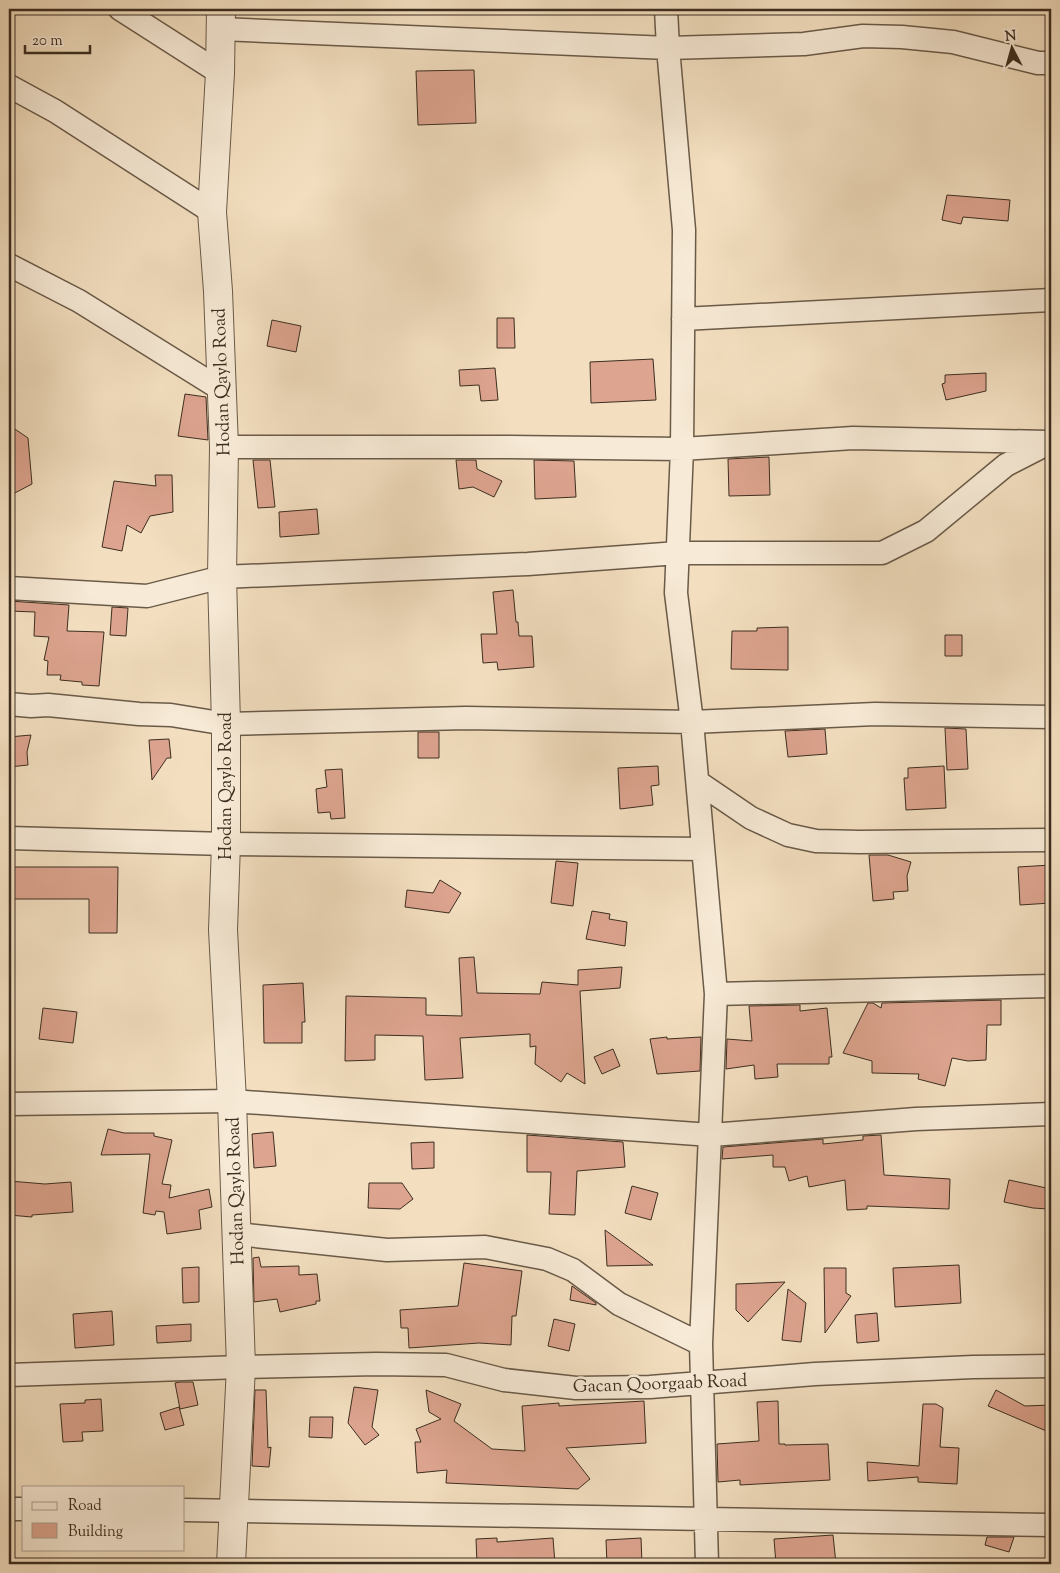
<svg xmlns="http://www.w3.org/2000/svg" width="1060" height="1573" font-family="'Sorts Mill Goudy',serif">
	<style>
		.building { fill: #dda48f; stroke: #3c2e20 }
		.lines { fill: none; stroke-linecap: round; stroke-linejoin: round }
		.minor-casing { stroke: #6a5a48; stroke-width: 25 }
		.tertiary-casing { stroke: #6a5a48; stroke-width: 30 }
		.minor { stroke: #f7ead6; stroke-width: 22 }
		.tertiary { stroke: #f7ead6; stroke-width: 28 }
		.labels { text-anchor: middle; stroke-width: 5; stroke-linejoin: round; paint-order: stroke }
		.street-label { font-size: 18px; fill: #3c2e20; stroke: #f7ead6 }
	</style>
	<rect width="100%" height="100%" fill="#f3dfc0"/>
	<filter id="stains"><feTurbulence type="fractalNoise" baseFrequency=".004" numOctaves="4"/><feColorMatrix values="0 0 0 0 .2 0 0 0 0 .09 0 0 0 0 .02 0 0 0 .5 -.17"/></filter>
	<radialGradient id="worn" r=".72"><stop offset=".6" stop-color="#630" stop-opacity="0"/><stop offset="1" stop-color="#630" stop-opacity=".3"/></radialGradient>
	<!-- building -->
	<path class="building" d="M474 70 476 123 418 125 416 71Z
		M947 195 1010 200 1008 221 963 217 961 224 942 220Z
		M497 318H514L515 348H497Z
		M272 320 301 326 296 352 267 346Z
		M653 359 656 400 591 403 590 362Z
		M495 368 498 400 481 401 479 385 460 386 459 370Z
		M986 373V391L946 400 942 384 945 383V375Z
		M185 394 206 397 208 440 178 436Z
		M9 425 28 438 32 484 9 496Z
		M769 457 770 495 729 496 728 459Z
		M253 460H270L275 507 258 508Z
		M456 460H476L477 469 502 481 494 497 473 487 459 489Z
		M534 460 574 461 576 497 535 499Z
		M155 475H172L173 512 150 516 141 533 127 525 122 551 102 547 114 481 156 486Z
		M317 509 319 534 280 537 279 512Z
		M513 590 516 622H518L519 636H532L534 667 498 670 497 662 483 663 481 634H497L493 592Z
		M9 601 69 605 67 631 104 632 99 686 82 685V682L60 680 61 675H47L48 661 44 660 49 637 34 636 35 612 9 611Z
		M112 607 128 608 126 636 110 635Z
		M788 627V670L731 669 732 631H757V628Z
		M945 635H962V656H945Z
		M945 728 966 729 968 769 947 770Z
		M825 729 827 754 788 757 785 731Z
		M418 732H439V758H418Z
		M31 735 27 752 28 765 9 767V737Z
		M169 739 171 758H167L152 780 149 740Z
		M658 766 659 785 651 786 653 805 620 809 618 768Z
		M944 766 946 808 906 810 904 778H908V768Z
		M342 769 345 818 331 819 330 812 318 813 316 789 327 787 325 770Z
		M869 855H888L911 862 907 876 908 891 893 892 894 899 873 901Z
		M556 861 578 863 573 906 551 903Z
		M1051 865V903L1020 905 1018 867Z
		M9 867H118L117 933H89V899H9Z
		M440 880 461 893 449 913 405 907 407 890 433 893Z
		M592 911 610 914 609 919 627 922 625 946 586 939Z
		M474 957 477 993 540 994 542 982 578 985V970L622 967 620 988 580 991 585 1084 567 1073 561 1082 535 1064 536 1046 530 1047V1034L460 1038 463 1078 425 1080 423 1036 375 1035V1060L345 1061 346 996 426 998V1015L462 1016 459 958Z
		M303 983 305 1022H302V1043H264L263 985Z
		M1001 1000V1025H987L986 1060 968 1061 952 1058 945 1086 918 1079 919 1074 872 1073V1061L843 1053 868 1003H873L881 1008 882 1003Z
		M800 1005V1011L827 1008 832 1057H829V1064H777L778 1077 755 1079 754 1065 726 1069 727 1039 752 1041 749 1006Z
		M43 1008 77 1012 73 1043 39 1039Z
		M667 1037V1039L701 1037 700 1071 657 1074 650 1039Z
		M613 1049 620 1066 602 1074 594 1057Z
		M108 1129 124 1133H154V1136L172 1140 162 1184 171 1185 169 1198 209 1189 212 1207 199 1210 201 1229 167 1234 164 1212 156 1211 155 1215 143 1213 150 1154 101 1155Z
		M273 1132 276 1166 254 1168 252 1134Z
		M527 1135 623 1142 625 1167 577 1171 575 1215 549 1214 551 1172H527Z
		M881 1135 884 1175 950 1179 949 1209 867 1206V1209L847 1210 845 1180 809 1187 807 1176 789 1181 785 1167H773V1155L722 1159 723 1147 823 1139V1144L863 1140V1136Z
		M434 1142V1168L412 1169 411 1143Z
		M1009 1180 1051 1189V1202L1048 1209 1033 1208 1004 1202Z
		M9 1181 45 1184 71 1182 73 1212 32 1215V1217L9 1215Z
		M369 1183H402L413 1199 400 1209 368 1208Z
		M632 1186 658 1193 651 1220 625 1213Z
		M605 1230 653 1265 607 1266Z
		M259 1257 261 1267 299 1266V1275L317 1274 320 1301H316V1304L280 1312 277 1299 254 1302 253 1258Z
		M464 1263 522 1271 516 1316H512L511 1345 479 1343 409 1348 408 1328H401L400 1310 458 1306Z
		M959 1265 961 1303 895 1307 893 1268Z
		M199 1267V1302L183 1303 182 1268Z
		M824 1268H846V1293L851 1296 825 1333Z
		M785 1282 748 1322 736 1310V1284Z
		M572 1286 596 1303V1305L570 1300Z
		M788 1289 806 1303 801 1342 782 1340Z
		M112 1311 114 1345 75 1348 73 1314Z
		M877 1313 879 1341 857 1343 855 1315Z
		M554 1319 575 1324 569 1351 548 1346Z
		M191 1324V1341L157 1343 156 1326Z
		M180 1382H193L198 1405 180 1409 175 1383Z
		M354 1387 378 1390 372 1427 379 1435 365 1445 348 1423Z
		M255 1390H266L268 1448 271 1447 269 1467 252 1466Z
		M426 1390 461 1404 454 1421 492 1449 525 1451 522 1406 559 1403V1406L644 1401 646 1443 566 1448 590 1479 578 1489 446 1483 447 1470 417 1473 415 1442H421L416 1429 441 1419 429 1412Z
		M996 1390 1025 1406 1051 1405V1433L988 1406Z
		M101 1399 103 1431 82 1432 83 1441 63 1442 60 1404 85 1403V1400Z
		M778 1401 779 1444H785V1445L828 1444 830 1480 740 1485V1480L718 1482 717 1444 759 1441 757 1402Z
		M923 1404H936L943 1408 940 1447 959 1448 957 1484 918 1482V1477L868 1481 867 1462 919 1466Z
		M179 1407 184 1425 165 1430 160 1413Z
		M310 1417H333L332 1438 309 1437Z
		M833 1535 836 1564H776L774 1539Z
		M987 1537H1014L1009 1552 985 1545Z
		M497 1538V1542L553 1538 555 1564H477L476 1539Z
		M641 1538 642 1564H607L606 1540Z"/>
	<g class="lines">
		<!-- minor casing -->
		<g class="minor-casing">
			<path id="minor" d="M120 9 220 73
				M666 9 668 48 684 230 682 449 676 593 692 722 716 994 701 1344 707 1564
				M221 29 668 48 804 44 863 36 902 37 953 42 1038 63H1051
				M9 86 55 111 212 212
				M9 265 79 301 222 390
				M683 319 1051 300
				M224 447H500L682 449 853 438 1048 442
				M9 588 147 596 222 577 528 564 678 553H882L926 531 1006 465 1051 442
				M9 704 31 706 48 705 139 714 171 715 226 724 466 718 692 722 875 714 1051 717
				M698 782 751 818 788 835 816 841 860 842 1051 840
				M9 838 226 844 703 849
				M716 994 1051 986
				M9 1104 232 1101 711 1135 916 1119 1051 1114
				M237 1234 387 1250 485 1247 547 1259 573 1270 619 1304 701 1344
				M9 1375 241 1367 376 1364 446 1365 504 1380 576 1388 650 1387 815 1374 973 1367 1051 1366
				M9 1509H24
				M184 1510 1051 1525"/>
		</g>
		<!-- tertiary casing -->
		<g class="tertiary-casing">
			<path id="tertiary" d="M221 9 220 73 212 212 218 291 224 447 222 577 226 724V844L223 930 232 1101 241 1367 231 1564"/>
		</g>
		<!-- minor -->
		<use href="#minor" class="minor"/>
		<!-- tertiary -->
		<use href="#tertiary" class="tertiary"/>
	</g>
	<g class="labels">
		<!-- street labels -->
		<g class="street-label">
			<text transform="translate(221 382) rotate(-92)" y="6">Hodan Qaylo Road</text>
			<text transform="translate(225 786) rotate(-90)" y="6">Hodan Qaylo Road</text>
			<text transform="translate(235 1191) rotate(-92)" y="6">Hodan Qaylo Road</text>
			<text transform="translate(660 1383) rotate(-2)" y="6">Gacan Qoorgaab Road</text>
		</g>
	</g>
	<!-- margin -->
	<rect width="1060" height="1573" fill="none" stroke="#f3dfc0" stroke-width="30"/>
	<rect x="10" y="10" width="1040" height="1553" fill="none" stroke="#3c2e20" stroke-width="2.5"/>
	<rect x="15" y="15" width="1030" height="1543" fill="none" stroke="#3c2e20"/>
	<!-- legend -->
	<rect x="22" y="1486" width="162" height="65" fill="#f7ead6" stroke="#ac9f8d"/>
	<rect x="32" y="1502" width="25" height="8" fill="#f7ead6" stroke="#ac9f8d"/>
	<text x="68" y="1510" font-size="15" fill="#3c2e20">Road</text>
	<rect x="32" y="1523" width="25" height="15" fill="#dda48f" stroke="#ac9f8d"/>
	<text x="68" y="1536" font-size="15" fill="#3c2e20">Building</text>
	<!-- north arrow -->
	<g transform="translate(1012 48) rotate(354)" stroke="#f7ead6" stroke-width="4" paint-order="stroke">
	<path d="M0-4L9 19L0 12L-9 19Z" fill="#3c2e20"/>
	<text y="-8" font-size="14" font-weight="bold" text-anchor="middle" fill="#3c2e20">N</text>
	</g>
	<!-- scale -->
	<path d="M25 45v8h65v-8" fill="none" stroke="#3c2e20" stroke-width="2.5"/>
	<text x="32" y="45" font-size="15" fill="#3c2e20" stroke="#f7ead6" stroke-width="4" paint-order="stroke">20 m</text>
	<rect width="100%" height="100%" filter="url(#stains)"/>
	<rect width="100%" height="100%" fill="url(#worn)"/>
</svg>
